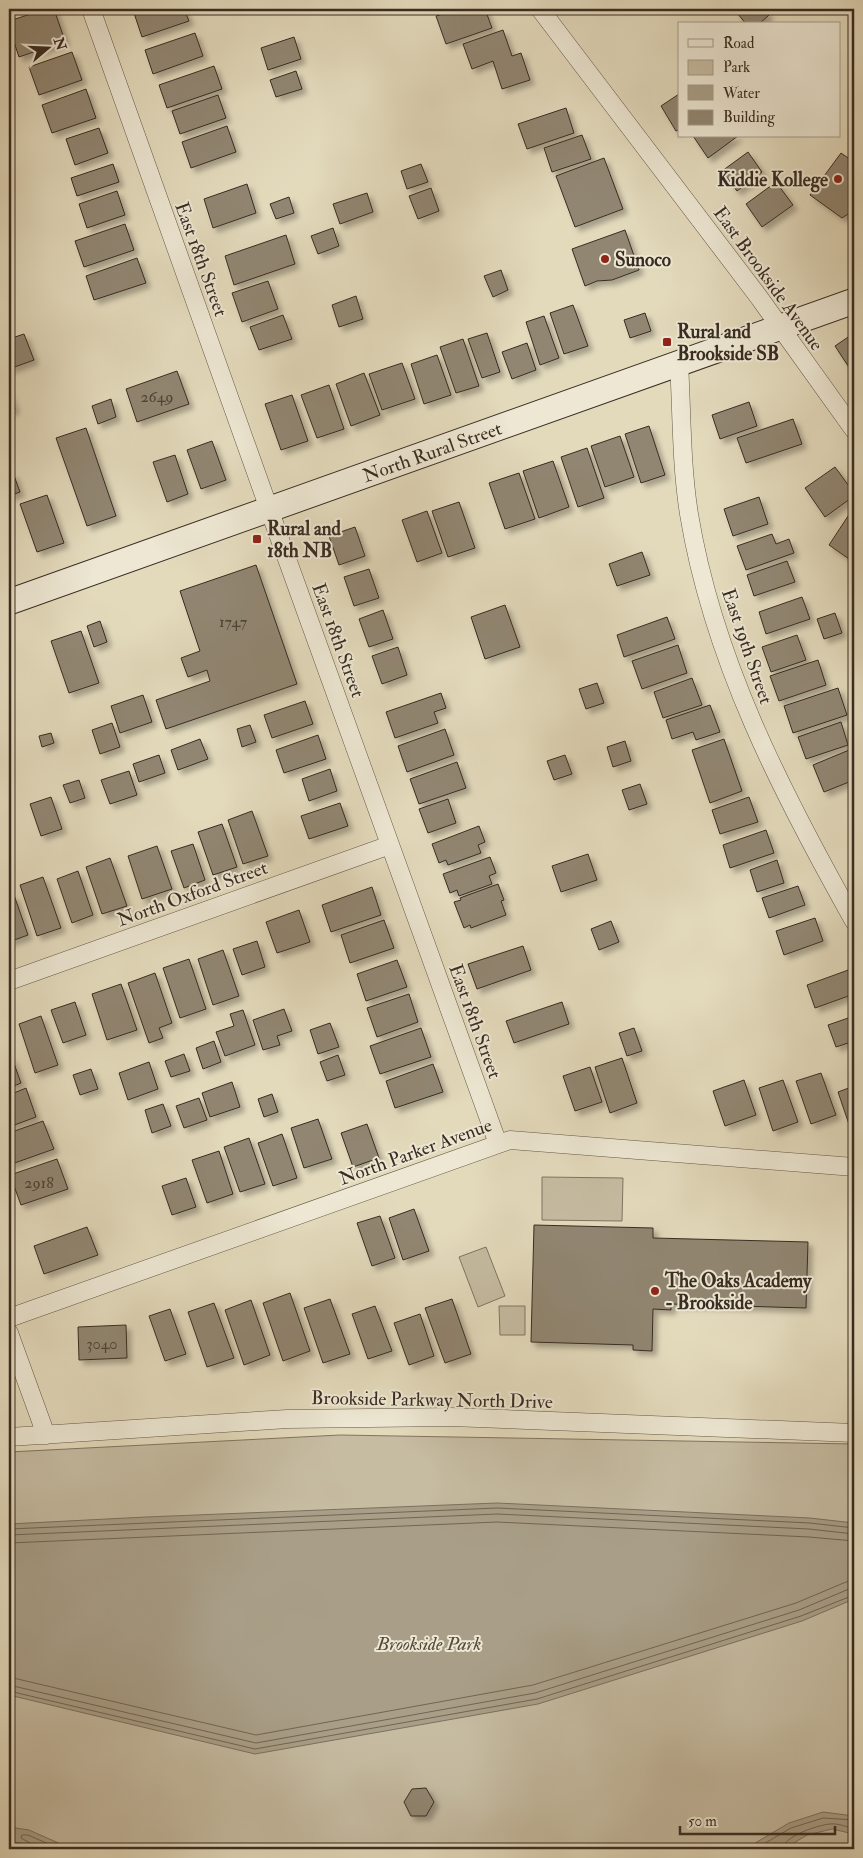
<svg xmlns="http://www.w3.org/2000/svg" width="863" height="1858" font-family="'IM FELL Double Pica',serif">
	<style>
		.green { fill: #c6bca2; stroke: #807462 }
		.water { fill: #a99f88; stroke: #7c715f }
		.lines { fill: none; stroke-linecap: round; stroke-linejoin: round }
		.shore { stroke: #716655; stroke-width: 1 }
		.building { fill: #918672; stroke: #392c22; filter: url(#shadow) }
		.minor-casing { stroke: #645848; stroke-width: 19 }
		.secondary-casing { stroke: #392c22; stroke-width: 27 }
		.minor { stroke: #ede7d3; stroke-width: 18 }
		.secondary { stroke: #ede7d3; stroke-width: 25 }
		.poi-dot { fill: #8f2418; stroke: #ede7d3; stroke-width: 2 }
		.labels { text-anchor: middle; stroke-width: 4; stroke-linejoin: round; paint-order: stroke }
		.number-label { font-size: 16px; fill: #4f4236 }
		.poi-label { font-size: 19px; font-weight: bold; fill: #392c22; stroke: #ede7d3; text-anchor: start }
		.street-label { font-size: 19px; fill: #392c22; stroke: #ede7d3 }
		.park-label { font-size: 19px; font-style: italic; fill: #55493c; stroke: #ede7d3 }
	</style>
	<defs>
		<filter id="shadow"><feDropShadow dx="4.5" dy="4.5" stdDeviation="2.5" flood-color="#0004"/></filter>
	</defs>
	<rect width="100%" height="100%" fill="#e3dabc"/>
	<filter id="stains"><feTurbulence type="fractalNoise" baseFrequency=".004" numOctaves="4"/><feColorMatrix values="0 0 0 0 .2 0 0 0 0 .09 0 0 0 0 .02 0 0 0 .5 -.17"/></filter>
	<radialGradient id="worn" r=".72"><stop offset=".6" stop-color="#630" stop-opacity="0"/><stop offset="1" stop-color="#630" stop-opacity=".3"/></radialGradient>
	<!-- green -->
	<path class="green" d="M542 1177 623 1178 622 1221 542 1220Z
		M486 1247 505 1296 478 1307 459 1257Z
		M499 1306H525V1335H500Z
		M340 1435 854 1444V1849H9V1452Z"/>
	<!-- water -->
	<path class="water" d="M497 1503 810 1518 854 1523V1599L802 1621 538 1704 255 1754 9 1695V1524L146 1517Z
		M823 1812 854 1816V1834L832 1829 807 1835 784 1849H745L789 1823Z
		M9 1827 29 1830 72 1849H33L20 1843 9 1842Z"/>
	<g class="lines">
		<!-- shore -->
		<path class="shore" d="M9 1529 497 1508 810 1523 854 1528
			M9 1535 497 1514 809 1529 854 1534
			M9 1543 497 1522 809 1537 854 1541
			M9 1677 256 1735 533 1685 796 1603 846 1582 854 1581
			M9 1685 256 1743 535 1693 799 1610 849 1589H854
			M9 1691 255 1749 537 1699 801 1616 854 1595
			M33 1849 32 1844 21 1838 22 1835H28L60 1849
			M755 1849 791 1828 823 1818 854 1820
			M782 1849C784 1836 818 1825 830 1824 838 1823 847 1827 854 1829"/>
	</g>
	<!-- building -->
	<path class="building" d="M46 9H54L65 41 19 57 9 27V21Z
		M147 9H184L189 21 142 37 134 13Z
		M459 9H485L492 28 446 44 436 16Z
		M734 9H764L769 15 759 24H746Z
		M503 30 512 56 521 53 530 80 502 89 493 61 472 69 463 44Z
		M195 33 203 56 153 74 145 50Z
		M294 37 301 59 268 70 261 48Z
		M72 52 82 80 39 95 29 67Z
		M214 66 222 89 167 108 159 85Z
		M296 71 302 89 276 97 270 80Z
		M86 89 96 118 52 133 42 105Z
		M679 94V130L676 131 661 106Z
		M218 95 226 118 180 134 172 111Z
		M566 108 574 133 527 149 518 124Z
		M227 126 236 152 191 168 182 142Z
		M99 128 108 153 75 165 66 139Z
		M582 135 591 159 552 172 544 148Z
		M693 136H738L708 158Z
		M748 152 762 172 737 191 722 171Z
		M841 153 854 162V218L848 214 842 218 810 195Z
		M604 158 623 209 575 227 556 176Z
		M113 164 119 182 77 196 71 178Z
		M421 164 428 182 407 189 401 171Z
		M776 182 793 205 762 227 746 204Z
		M247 184 256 213 213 228 204 199Z
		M431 188 439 211 418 219 409 196Z
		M117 191 125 215 87 228 79 204Z
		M367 193 373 212 340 224 333 204Z
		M289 197 294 213 276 219 270 204Z
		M125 224 134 250 84 267 75 241Z
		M333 228 339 246 318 254 311 236Z
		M625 230 639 270 612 280 597 281 585 286 572 249Z
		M286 235 295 264 234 285 225 256Z
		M137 258 146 283 94 300 86 276Z
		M501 270 508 290 493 297 484 276Z
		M268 281 278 309 242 322 232 293Z
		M356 296 363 319 339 327 332 305Z
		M573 305 588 346 564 354 550 313Z
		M645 313 651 331 630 338 624 320Z
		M283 315 292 339 259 350 250 327Z
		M544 316 559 358 540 365 526 322Z
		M487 333 500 372 482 378 468 339Z
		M854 333V375L835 346Z
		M24 334 34 360 9 369V339Z
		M463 339 479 386 456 393 440 347Z
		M527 343 536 370 512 379 502 352Z
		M437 355 451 395 424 404 411 364Z
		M402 363 415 399 382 410 369 374Z
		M177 371 189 404 137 422 126 389Z
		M364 373 380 415 351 426 336 384Z
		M329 385 344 429 317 438 301 395Z
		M9 392 15 409 9 412Z
		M292 395 308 441 281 450 265 404Z
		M111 399 116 417 98 424 92 406Z
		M749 402 757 426 720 439 712 415Z
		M793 419 802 444 746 463 737 438Z
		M649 426 665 475 641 483 625 434Z
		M86 428 116 516 87 526 56 438Z
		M620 436 634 477 605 487 591 446Z
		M212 441 226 480 201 489 187 450Z
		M587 448 604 498 578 507 561 457Z
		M175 455 188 494 167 502 153 462Z
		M553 461 569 507 539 518 523 471Z
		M835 467 854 493V496L825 517 805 488Z
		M13 473 20 492 9 496V475Z
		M519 473 535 519 505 529 489 483Z
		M47 495 64 543 37 552 20 504Z
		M759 497 768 524 733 536 724 509Z
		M459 502 475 548 448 557 432 511Z
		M854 507V558L852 561 829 545Z
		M427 511 442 553 417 562 402 520Z
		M355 527 365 556 339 565 329 536Z
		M772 534 776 544 789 539 794 553 746 570 737 546Z
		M642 552 650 575 617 586 609 564Z
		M787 561 795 582 754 596 747 575Z
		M256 565 297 684 166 729 156 700 210 681 207 670 188 677 181 658 200 651 180 591Z
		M369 569 379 598 354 606 344 577Z
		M802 597 810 619 766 634 759 612Z
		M505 605 520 647 485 659 471 617Z
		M383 610 393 639 369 647 359 619Z
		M835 613 842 633 824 639 817 619Z
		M667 617 675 639 624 657 617 635Z
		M100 621 107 642 94 647 87 626Z
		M81 631 99 683 69 693 51 641Z
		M797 635 806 660 771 672 762 647Z
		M678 645 687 673 642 689 632 661Z
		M398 647 407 675 382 684 372 656Z
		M818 660 826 685 779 701 770 676Z
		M692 678 702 705 663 718 654 692Z
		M597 683 604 703 586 709 579 689Z
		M838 688 847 715 793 733 784 706Z
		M441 693 446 708 434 712 438 723 395 738 386 712Z
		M143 695 152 722 120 733 111 706Z
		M305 701 313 724 272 738 264 715Z
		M710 705 720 732 696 740 693 732 672 739 666 720Z
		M841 722 848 745 806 759 798 737Z
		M112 723 120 747 100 754 92 730Z
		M250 725 256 742 242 747 237 729Z
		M445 729 454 755 407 772 398 746Z
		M51 733 54 743 42 747 39 736Z
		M318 735 326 759 284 773 276 750Z
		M200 739 208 759 178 770 171 750Z
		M724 739 742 791 710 803 692 750Z
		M625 741 631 761 613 767 607 747Z
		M854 748V780L824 792 813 765Z
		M159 755 165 773 139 782 133 764Z
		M565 755 572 774 554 780 547 761Z
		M457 762 466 788 419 804 410 779Z
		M330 769 337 791 309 801 302 779Z
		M129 771 137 795 110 804 101 780Z
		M79 780 85 798 70 803 63 785Z
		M640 784 647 804 629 810 622 790Z
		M51 797 62 829 41 836 30 804Z
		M749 797 758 822 720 834 712 810Z
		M448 799 456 823 428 833 419 809Z
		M340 803 348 826 309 839 301 816Z
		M252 811 268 856 243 864 228 820Z
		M222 824 237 867 213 875 198 832Z
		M479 826 485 842 478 845 481 853 448 865 446 860 439 863 432 844Z
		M766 830 774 853 730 868 723 845Z
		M193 844 205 880 184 888 171 851Z
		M157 846 172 889 142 899 128 856Z
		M588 854 597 880 561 892 552 866Z
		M490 857 496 873 489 876 492 884 459 896 457 890 450 893 443 874Z
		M110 858 127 906 102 914 86 867Z
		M777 860 784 883 757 892 750 870Z
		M78 871 93 915 72 923 57 879Z
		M43 877 61 928 37 936 20 885Z
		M498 884 504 900 501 901 506 915 471 928 470 925 464 928 454 902 461 900 460 898Z
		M798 886 805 905 769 918 762 898Z
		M372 887 381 915 331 932 322 905Z
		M14 895 28 935 9 942V897Z
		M299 910 310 942 277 953 266 922Z
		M815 918 823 941 784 955 776 931Z
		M384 920 394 948 350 963 341 935Z
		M611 921 619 942 599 950 591 929Z
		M257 941 265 967 242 975 233 949Z
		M523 946 531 970 477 989 468 964Z
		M223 950 239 996 213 1005 198 959Z
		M189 959 206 1009 180 1018 163 968Z
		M397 960 407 987 366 1001 357 974Z
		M851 969 854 978V994L815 1008 807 985Z
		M155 973 172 1023 159 1028 163 1038 149 1043 128 983Z
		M121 984 137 1030 107 1040 92 994Z
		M409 994 418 1022 377 1037 367 1008Z
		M75 1002 86 1035 63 1043 51 1010Z
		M562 1002 569 1024 514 1043 506 1021Z
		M284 1009 292 1031 277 1036 280 1045 263 1050 253 1020Z
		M243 1010 255 1045 225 1056 216 1032 234 1026 230 1014Z
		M41 1016 58 1065 35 1073 19 1024Z
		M854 1016V1041L836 1047 828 1025Z
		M330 1023 339 1047 318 1054 310 1030Z
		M421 1028 431 1057 380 1074 370 1046Z
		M634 1028 642 1051 627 1056 619 1033Z
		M214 1041 221 1062 203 1069 196 1048Z
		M184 1054 190 1071 171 1077 165 1061Z
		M338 1055 345 1075 327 1081 320 1062Z
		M12 1058 21 1083 9 1088V1059Z
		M622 1058 637 1103 610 1113 595 1067Z
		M149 1062 158 1089 128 1100 119 1073Z
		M433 1064 443 1092 395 1108 386 1081Z
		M590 1067 602 1102 575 1111 563 1076Z
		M91 1069 98 1089 80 1095 73 1075Z
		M821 1073 836 1115 811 1124 796 1081Z
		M744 1080 756 1115 725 1126 713 1091Z
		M783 1080 798 1122 773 1131 759 1088Z
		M232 1082 240 1107 210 1117 202 1093Z
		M854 1086V1139L838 1092Z
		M26 1088 36 1117 9 1127V1095Z
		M272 1094 278 1112 264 1117 258 1099Z
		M199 1098 207 1120 184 1128 176 1106Z
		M163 1104 171 1126 152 1133 145 1110Z
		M318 1119 332 1159 304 1168 291 1128Z
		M43 1121 54 1149 9 1165V1133Z
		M367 1124 379 1158 353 1167 341 1133Z
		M282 1134 297 1178 273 1186 258 1143Z
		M249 1138 265 1184 240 1192 224 1147Z
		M219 1151 233 1194 207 1203 192 1160Z
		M57 1159 68 1189 21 1205 10 1175Z
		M186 1178 196 1207 172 1215 162 1186Z
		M414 1209 429 1251 403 1260 389 1218Z
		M380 1216 395 1258 372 1266 357 1223Z
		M534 1225 653 1228V1238L808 1242 806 1308 671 1304V1310L653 1309 652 1351 633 1350V1345L531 1342Z
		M87 1227 98 1255 44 1274 34 1246Z
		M290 1293 310 1351 283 1361 263 1303Z
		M330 1299 350 1354 323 1363 304 1308Z
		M452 1299 471 1354 445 1363 425 1308Z
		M251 1300 270 1355 244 1365 225 1310Z
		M214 1303 234 1358 207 1367 188 1312Z
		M375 1306 392 1351 368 1359 352 1314Z
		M170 1309 186 1354 165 1361 149 1316Z
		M420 1314 434 1356 409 1365 394 1323Z
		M126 1325 127 1358 79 1360 78 1327Z
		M426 1788 434 1802 426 1816H411L404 1802 412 1789Z"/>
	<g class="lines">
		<!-- minor casing -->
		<g class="minor-casing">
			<path id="minor" d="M91 9 269 509 498 1144
				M540 9 758 296 854 430
				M679 363C682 414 681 464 689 514 713 660 782 793 854 921
				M9 981 390 845
				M9 1318 510 1140 854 1167
				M9 1333 46 1435
				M9 1437 287 1419 451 1417 854 1433"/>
		</g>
		<!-- secondary casing -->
		<g class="secondary-casing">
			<g id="secondary">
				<path id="s1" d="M9 602 854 301"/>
			</g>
		</g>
		<!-- minor -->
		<use href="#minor" class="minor"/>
		<!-- secondary -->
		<use href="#secondary" class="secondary"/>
	</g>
	<!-- markers -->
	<g class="poi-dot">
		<circle cx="838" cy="179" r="5"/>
		<circle cx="605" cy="259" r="5"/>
		<rect x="662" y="337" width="10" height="10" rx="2.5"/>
		<rect x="252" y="534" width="10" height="10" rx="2.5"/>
		<circle cx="655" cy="1291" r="5"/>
	</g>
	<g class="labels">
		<!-- number labels -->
		<g class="number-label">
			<text x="157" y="402">2649</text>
			<text x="233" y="627">1747</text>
			<text x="39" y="1188">2918</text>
			<text x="102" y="1349">3040</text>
		</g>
		<!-- poi labels -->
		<g class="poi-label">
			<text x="828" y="186" text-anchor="end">Kiddie Kollege</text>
			<text x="615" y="266">Sunoco</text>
			<text x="677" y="338">Rural and<tspan x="677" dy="22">Brookside SB</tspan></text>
			<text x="267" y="535">Rural and<tspan x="267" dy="22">18th NB</tspan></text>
			<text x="665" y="1287">The Oaks Academy<tspan x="665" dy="22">- Brookside</tspan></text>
		</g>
		<!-- street labels -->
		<g class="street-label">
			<text transform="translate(202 259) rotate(70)" y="7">East 18th Street</text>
			<text transform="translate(769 278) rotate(54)" y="7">East Brookside Avenue</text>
			<text dy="7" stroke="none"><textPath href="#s1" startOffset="449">North Rural Street</textPath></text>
			<text transform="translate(339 640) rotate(70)" y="7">East 18th Street</text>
			<text transform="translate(748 646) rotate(71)" y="7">East 19th Street</text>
			<text transform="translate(192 893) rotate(-20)" y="7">North Oxford Street</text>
			<text transform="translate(476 1021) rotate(70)" y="7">East 18th Street</text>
			<text transform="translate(415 1151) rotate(-20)" y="7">North Parker Avenue</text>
			<text transform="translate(432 1399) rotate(1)" y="7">Brookside Parkway North Drive</text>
		</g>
		<!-- park labels -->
		<g class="park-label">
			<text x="429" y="1650">Brookside Park</text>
		</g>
	</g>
	<!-- margin -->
	<rect width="863" height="1858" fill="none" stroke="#e3dabc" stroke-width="30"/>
	<rect x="10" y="10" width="843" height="1838" fill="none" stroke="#392c22" stroke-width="2.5"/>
	<rect x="15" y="15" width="833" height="1828" fill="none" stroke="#392c22"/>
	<!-- legend -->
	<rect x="678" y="22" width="162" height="115" fill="#ede7d3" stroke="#a59c8c"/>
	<rect x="688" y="39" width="25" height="8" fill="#ede7d3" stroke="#a59c8c"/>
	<text x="723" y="48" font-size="15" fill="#392c22">Road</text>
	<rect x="688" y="60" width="25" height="15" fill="#c6bca2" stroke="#a59c8c"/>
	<text x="723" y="72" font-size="15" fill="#392c22">Park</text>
	<rect x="688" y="85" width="25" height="15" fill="#a99f88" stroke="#a59c8c"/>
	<text x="723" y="98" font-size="15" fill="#392c22">Water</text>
	<rect x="688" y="110" width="25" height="15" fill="#918672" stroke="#a59c8c"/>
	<text x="723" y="122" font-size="15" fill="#392c22">Building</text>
	<!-- north arrow -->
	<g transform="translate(48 48) rotate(71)" stroke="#ede7d3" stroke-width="4" paint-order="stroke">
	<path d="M0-4L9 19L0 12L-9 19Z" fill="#392c22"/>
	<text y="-8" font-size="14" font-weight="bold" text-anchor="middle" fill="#392c22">N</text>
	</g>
	<!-- scale -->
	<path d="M680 1826v8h155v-8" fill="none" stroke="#392c22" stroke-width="2.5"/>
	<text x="688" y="1826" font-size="15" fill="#392c22" stroke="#ede7d3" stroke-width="4" paint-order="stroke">50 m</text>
	<rect width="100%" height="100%" filter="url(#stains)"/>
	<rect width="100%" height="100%" fill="url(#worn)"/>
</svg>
